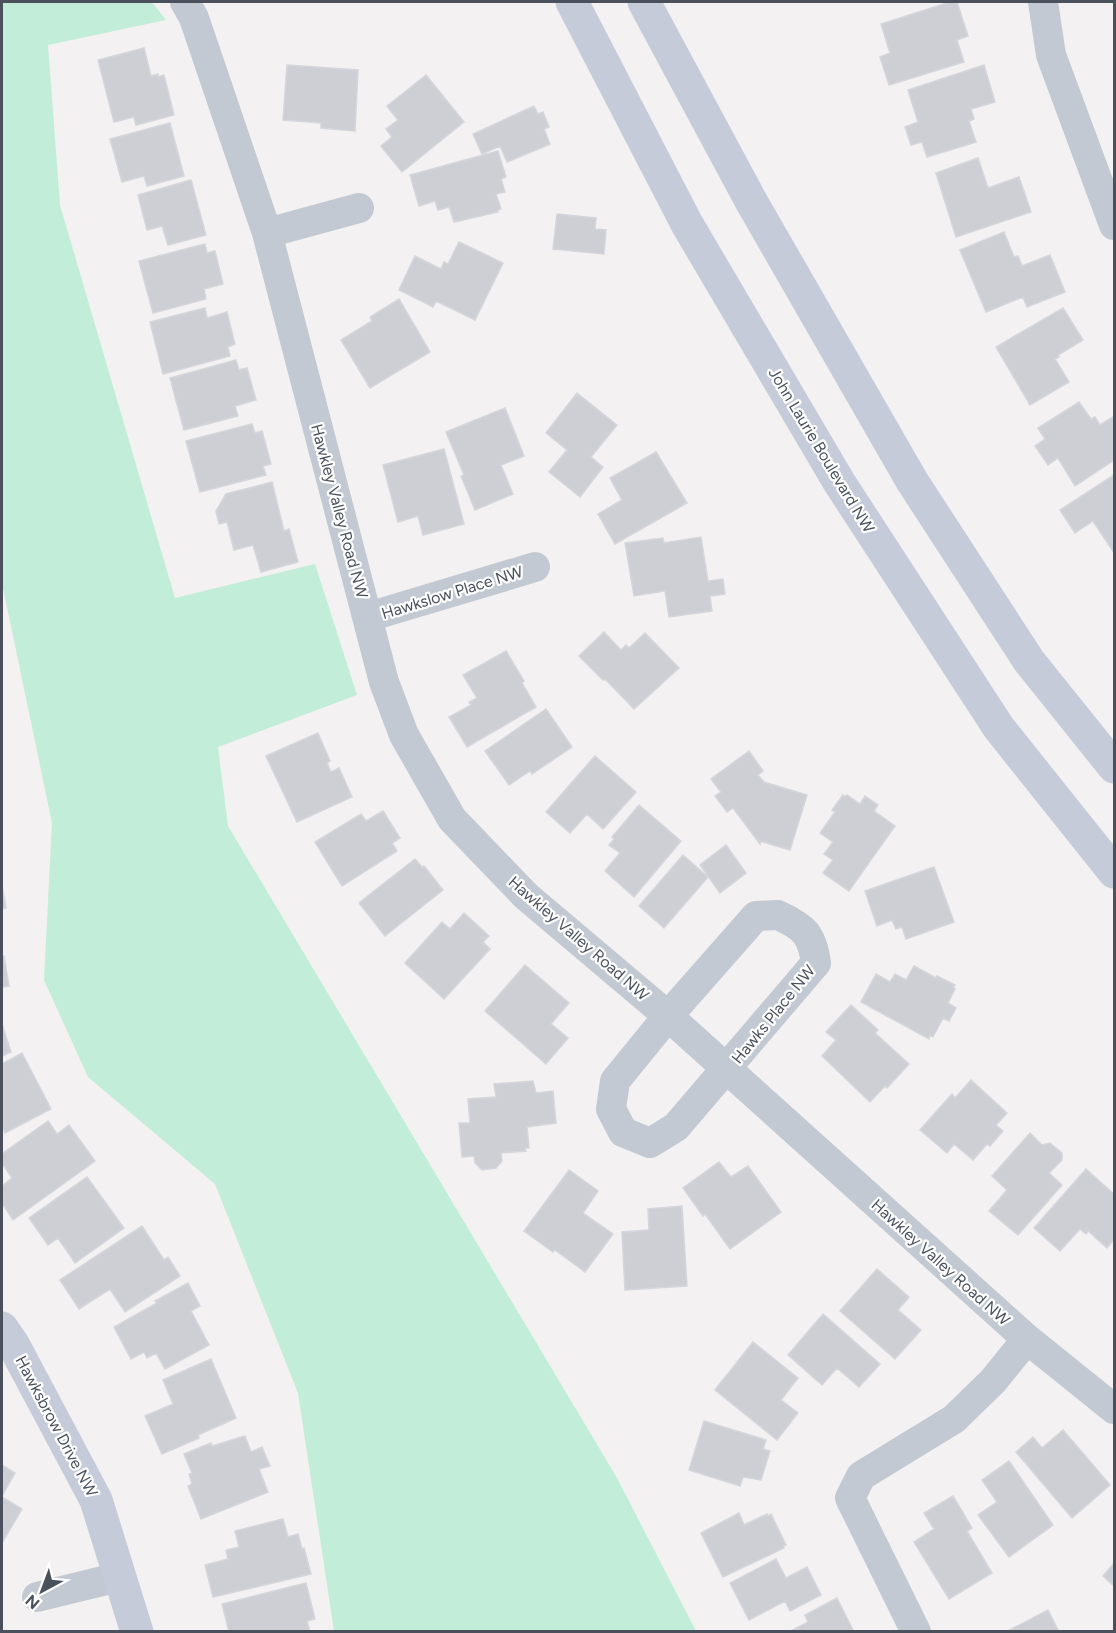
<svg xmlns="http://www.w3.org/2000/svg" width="1116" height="1633" font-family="Figtree,sans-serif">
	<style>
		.green { fill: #c2edd9 }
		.building { fill: #cecfd5; stroke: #d5d6dc; stroke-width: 1.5 }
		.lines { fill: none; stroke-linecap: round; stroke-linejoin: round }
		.street { stroke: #c2c9d2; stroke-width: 30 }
		.secondary { stroke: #c5cbd8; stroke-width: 33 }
		.labels { text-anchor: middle; stroke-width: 4.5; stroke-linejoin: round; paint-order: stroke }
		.street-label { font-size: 16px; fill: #4a515d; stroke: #fff }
	</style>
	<rect width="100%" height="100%" fill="#f3f1f1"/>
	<!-- green -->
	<path class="green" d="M2 2H152L166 20 48 45 60 205 175 598 315 564 357 695 218 747 228 826 617 1478 696 1631H334L298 1393 215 1184 88 1077 44 980 52 823 2 583Z"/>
	<!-- building -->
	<path class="building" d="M950 2H957L968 36 957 40 964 62 889 85 880 57 890 53 881 24Z
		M144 48 151 76 158 74V77L164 75 174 115 136 125 134 117 114 122 98 60Z
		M287 65 358 70 355 131 321 128V123L283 120Z
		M984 65 995 102 971 109 974 119 969 121 976 142 927 157 922 142 911 145 905 127 918 122 908 90Z
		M426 75 464 122 402 172 381 146 392 137 386 129 398 120 387 106Z
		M534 106 538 114 543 112 549 127 544 129 550 144 507 162 500 146 482 154 473 134Z
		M170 123 184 176 147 186 144 176 122 182 110 139Z
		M498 151 506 177 501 179 505 192 496 194 501 209 498 210V212L454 222 449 207 438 210 435 201 419 206 410 175Z
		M978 158 988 188 1019 177 1031 212 956 237 936 173Z
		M191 180 206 235 168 245 162 226 147 230 138 195Z
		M557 214 596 218 595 229 606 230 604 254 553 249Z
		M1004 232 1014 257 1018 256 1022 266 1050 255 1065 292 1027 307 1023 297 986 312 960 250Z
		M459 242 503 263 475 320 436 301 433 307 399 290 415 256 441 269 444 262 448 264Z
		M205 244 207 253 215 251 223 284 204 289 206 299 153 313 139 261Z
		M399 299 430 352 370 388 341 340 372 321 370 317Z
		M205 308 207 318 227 312 235 344 228 347 230 356 163 374 150 322Z
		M1063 308 1083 340 1058 355 1059 357 1055 359 1069 382 1030 405 996 347Z
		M236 360 239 370 247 368 256 400 235 406 238 416 184 430 170 378Z
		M577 393 617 425 591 457 603 467 580 497 549 472 567 450 546 433Z
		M1079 402 1091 419 1095 417 1100 425 1114 416V460L1075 486 1058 458 1048 465 1035 446 1045 439 1038 428Z
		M505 408 524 456 501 465 513 494 475 510 461 476 464 475 446 432Z
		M252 424 255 433 262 431 271 464 263 466 266 475 200 492 186 441Z
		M444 449 464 524 423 535 418 516 398 522 383 465Z
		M656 452 687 503 615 544 598 514 622 500 610 478Z
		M1114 475V553L1093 521 1075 533 1060 510Z
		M272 482 284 531 289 529 298 562 261 572 253 545 234 550 227 522 219 524 216 511 226 494Z
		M701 537 708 581 723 579 725 594 710 596 712 611 669 617 665 591 634 596 625 543 663 538 664 543Z
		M604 632 621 650 626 645 629 648 645 633 679 668 634 709 605 679 603 680 579 656Z
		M506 651 524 681 522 683 536 707 467 747 449 717 471 705 469 702 477 698 463 675Z
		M546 709 572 747 532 774 530 771 509 785 485 751Z
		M318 733 330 761 327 763 331 772 339 768 352 797 297 822 266 756Z
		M749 751 763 771 758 775 764 782 807 795 790 850 760 841V844L733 808 727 812 715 796 721 792 711 779Z
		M595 756 636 792 603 829 587 814 570 833 546 812Z
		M843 795 845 797 847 795 860 804 865 796 878 805 874 811 895 826 849 891 823 873 833 860 824 854 833 842 820 833 835 812 832 810Z
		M639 805 681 841 634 897 605 871 620 853 609 845 614 839 612 837Z
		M383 811 400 838 392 843 397 851 342 886 315 842 361 814 366 821Z
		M726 845 746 873 720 893 700 865Z
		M683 855 708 877 664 928 639 906Z
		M415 859 422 867 424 866 443 890 385 936 359 903Z
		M934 867 954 922 906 939 902 927 896 929 892 920 877 926 865 891Z
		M2 886 6 908 2 909Z
		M464 913 489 936 483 942 490 949 444 999 405 963 442 922 450 929Z
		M4 956 9 986 2 987V957Z
		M525 965 569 1003 551 1024 568 1038 546 1064 485 1011Z
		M914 966 936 978 937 976 955 985 953 987 955 989 948 1003 956 1008 949 1021 943 1018 933 1037 930 1035 929 1039 861 1002 876 974 890 982 895 974 906 980Z
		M851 1005 878 1030 875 1033 909 1064 887 1088 885 1086 870 1102 822 1056 836 1040 826 1032Z
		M2 1024 11 1052 2 1056Z
		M22 1053 51 1109 5 1133 2 1126V1064Z
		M971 1080 1007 1113 996 1125 1003 1131 990 1146 987 1144 973 1160 954 1144 947 1153 920 1130 952 1094 955 1098Z
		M533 1081 536 1093 553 1091 556 1123 527 1127 529 1148H525L526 1151 501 1153 502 1161 496 1168 482 1170 475 1163 474 1156 462 1157 459 1123H470L468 1099 496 1097 494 1084Z
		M48 1121 57 1134 69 1125 95 1161 13 1220 2 1203V1186L12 1178 2 1163V1154Z
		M1030 1133 1042 1145 1050 1143 1062 1153V1160L1049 1173 1062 1185 1018 1235 989 1211 1007 1190 992 1176Z
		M719 1162 731 1177 748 1166 781 1212 730 1249 705 1214 703 1216 683 1188Z
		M1086 1169 1114 1194V1239L1107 1248 1088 1231 1086 1234 1080 1229 1060 1251 1034 1228Z
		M569 1170 598 1191 583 1213 613 1234 585 1272 555 1250 553 1252 524 1231Z
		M87 1177 124 1228 75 1263 58 1238 48 1245 29 1218Z
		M682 1206 687 1286 625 1290 622 1232 649 1230 648 1209Z
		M142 1226 164 1260 168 1257 180 1276 125 1312 110 1289 79 1309 60 1280Z
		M877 1269 909 1297 898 1310 921 1330 895 1359 840 1311Z
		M188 1283 200 1306 191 1311 209 1345 165 1369 156 1353 147 1358 144 1352 131 1359 114 1327 157 1303 155 1301Z
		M823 1314 880 1364 859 1387 837 1368 822 1385 788 1355Z
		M753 1342 798 1378 781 1400 798 1413 777 1440 715 1390Z
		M211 1359 236 1418 198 1435 199 1438 162 1454 145 1416 173 1404 163 1380Z
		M704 1421 766 1440 763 1449 770 1451 761 1480 743 1477 740 1486 689 1470Z
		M1063 1430 1110 1485 1072 1518 1016 1452 1033 1437 1042 1448Z
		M245 1436 251 1452 262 1447 270 1466 259 1469 268 1492 201 1519 188 1486 192 1484 189 1474 192 1473 184 1454 211 1443 212 1446Z
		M1009 1461 1053 1525 1009 1557 978 1515 997 1502 982 1480Z
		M2 1465 15 1473 2 1496Z
		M953 1496 972 1528 967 1531 992 1573 949 1599 914 1542 934 1529 924 1513Z
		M2 1497 22 1509 2 1543Z
		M739 1513 744 1525 767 1514 768 1516 771 1514 786 1545 783 1546 784 1548 723 1577 701 1533Z
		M283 1519 288 1537 298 1534 302 1549 304 1548 311 1574 213 1597 205 1565 228 1559 226 1550 239 1547 235 1531Z
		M776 1559 786 1578 807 1567 821 1595 790 1611 785 1601 749 1620 730 1583Z
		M1114 1563V1586L1103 1576Z
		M306 1583 315 1619 307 1621 310 1632H229L222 1604Z
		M837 1598 854 1632H789L808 1622 805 1615Z
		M1048 1610 1059 1632H1006Z"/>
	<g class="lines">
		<!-- street -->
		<path class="street" d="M185 2 194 18 267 233 384 682 404 735 452 819 526 896 668 1016 1027 1339 1114 1409
			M1043 2 1051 55 1114 225
			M267 233 359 208
			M368 617 535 567
			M778 915C804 927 812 934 816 963L676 1127 650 1143 623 1132 611 1109 615 1081 668 1016 756 916Z
			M37 1597 119 1577
			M916 1632 850 1498 861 1476 954 1419 993 1381 1027 1339"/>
		<!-- secondary -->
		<path class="secondary" d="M572 2 687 224 839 482 999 728 1114 872
			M644 2 751 201 912 481 1029 661 1114 767
			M2 1328 13 1344 96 1500 137 1632"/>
	</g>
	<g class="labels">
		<!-- street labels -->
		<g class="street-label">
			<text transform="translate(822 450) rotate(59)" y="6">John Laurie Boulevard NW</text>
			<text transform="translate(340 511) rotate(75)" y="6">Hawkley Valley Road NW</text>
			<text transform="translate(452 592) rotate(-17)" y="6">Hawkslow Place NW</text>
			<text transform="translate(579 938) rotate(41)" y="6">Hawkley Valley Road NW</text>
			<text transform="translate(773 1014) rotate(-51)" y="6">Hawks Place NW</text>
			<text transform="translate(941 1262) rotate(42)" y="6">Hawkley Valley Road NW</text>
			<text transform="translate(57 1426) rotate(62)" y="6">Hawksbrow Drive NW</text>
		</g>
	</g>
	<!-- border -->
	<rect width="1116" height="1633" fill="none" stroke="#4a515d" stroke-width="6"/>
	<!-- north arrow -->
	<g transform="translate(42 1591) rotate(221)" stroke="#ffffff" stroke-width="4.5" paint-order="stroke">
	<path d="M0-4.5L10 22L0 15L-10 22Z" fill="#4a515d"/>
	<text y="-9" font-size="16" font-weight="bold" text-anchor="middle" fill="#4a515d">N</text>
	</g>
</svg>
